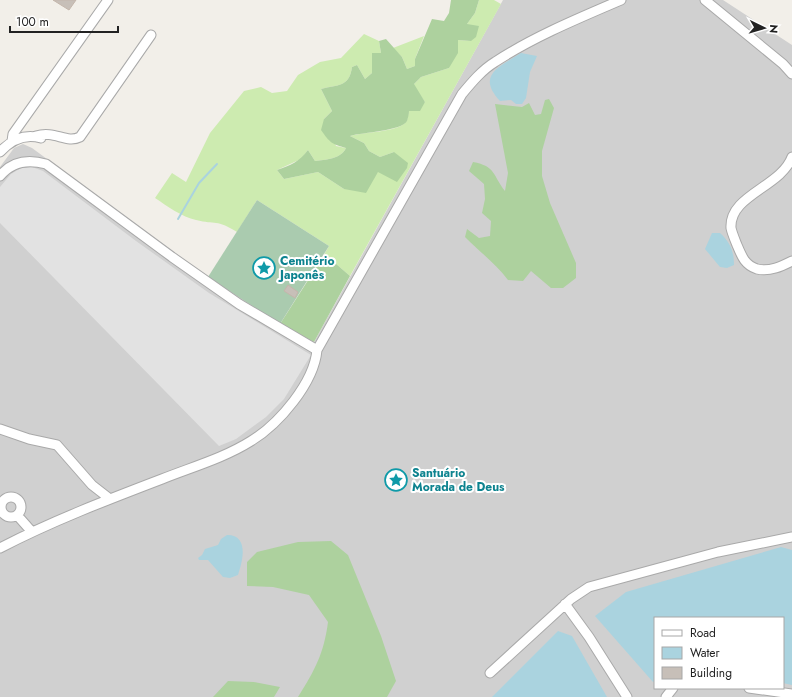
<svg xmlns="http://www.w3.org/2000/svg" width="792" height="697" font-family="Jost,sans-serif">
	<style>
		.religious { fill: #d0d0d0; fill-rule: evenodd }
		.grass { fill: #cdebb0 }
		.forest { fill: #add19e }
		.cemetery { fill: #aacbaf }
		.parking { fill: #e2e2e2 }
		.water { fill: #aad3df }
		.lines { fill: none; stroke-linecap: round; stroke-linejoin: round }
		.stream { stroke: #aad3df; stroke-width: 2 }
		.building { fill: #c7bfb8; stroke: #c4b6ab }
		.minor-casing { stroke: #a9a9a9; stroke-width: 11 }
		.minor { stroke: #fff; stroke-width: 9 }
		.labels { text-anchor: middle; stroke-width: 4; stroke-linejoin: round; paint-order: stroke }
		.culture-label { font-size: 12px; font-weight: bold; fill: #0d838f; stroke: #fff; text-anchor: start }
	</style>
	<rect width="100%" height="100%" fill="#f2efe9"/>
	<!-- religious -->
	<path class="religious" d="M503 0H723L792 45V697H0V167L14 148 23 144 32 148 208 277 314 342ZM655 618H783V688H655Z"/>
	<!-- grass -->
	<path class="grass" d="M479 0H494L501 4 350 276 335 263 321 260 329 246 257 200 237 232C216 219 216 225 196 220 182 217 167 206 155 198L172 173 186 182 210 133 244 91 261 87 272 93 287 91 298 75 320 62 341 58 364 34 379 41 381 53 372 54V73L365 79 357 65 352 67C349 88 338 84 321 89L332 111 324 119 336 146 346 148C341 159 325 160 315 161L308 150 301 159 277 170 284 179 318 172 344 189 378 172 394 152 380 157 369 151 364 143 350 136C364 132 396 132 405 123 408 120 408 115 409 111L425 102 413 85 421 77 449 68 458 40 471 41 467 24 475 13Z
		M424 36 415 59V66L407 69 402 57 393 48Z"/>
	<!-- forest -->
	<path class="forest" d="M451 0H479L475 13 467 24 479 26 476 37 471 41 458 40V53L449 68 421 77 414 84 425 102 420 111H409C409 114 408 118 407 121 402 131 363 132 350 136L364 143 369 151 380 157 394 152 408 163 407 168 397 182 378 172 366 193 344 189 318 172 284 179 277 170C291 165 299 162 308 150L315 161C325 160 341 159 346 148 332 144 330 143 321 130L324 119 332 111 321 89C338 84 349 88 352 67L357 65 365 79 372 73V53H381L379 41 386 39 402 57 407 69 415 66V59L432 19 444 21 449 13Z
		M549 99 554 108 542 151V176L550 203 576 263V278L563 288H551L531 271 523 281 508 280C496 264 480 252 465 237L467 229 479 238 490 236 491 221 482 213 485 199 484 184 469 171 473 162C496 166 493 176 505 191L508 173 495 104 522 107 529 103 535 115 541 114 545 100Z
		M321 260 335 263 350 276 314 342 280 324Z
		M331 541 348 555 381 636 396 681 387 697H298C315 670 324 653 328 622L309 595 273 587 247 586V562L257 552 298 542Z
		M228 681 254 682 280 687 274 697H213Z"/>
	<!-- cemetery -->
	<path class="cemetery" d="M257 200 329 246 280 324 208 277Z"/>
	<!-- parking -->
	<path class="parking" d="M32 167 43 171 136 241 209 293 311 355 284 399 266 417 236 439 219 446 0 223V187L11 174 21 168Z"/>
	<!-- water -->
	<path class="water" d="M521 53 537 56 530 72 526 98 522 104H516L511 100 500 101C476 75 499 67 521 53Z
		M712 233H720C730 242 734 251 734 265L727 268 720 267 705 249Z
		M227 535C249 535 243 560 238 575L230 578 223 577 208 560H199L198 558 202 555 205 549 218 545 221 539Z
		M781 547 792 550V685L783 683V618H655V681L653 682 595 616 626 592Z
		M558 631 572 636 607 697H492Z"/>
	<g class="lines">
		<!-- stream -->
		<path class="stream" d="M178 219 199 183 217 164"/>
	</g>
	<!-- building -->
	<path class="building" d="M53 0H76L69 10Z
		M288 285 298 292 295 298 284 291Z"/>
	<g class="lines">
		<!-- minor casing -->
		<g class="minor-casing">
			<path id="minor" d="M705 0 783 64 792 74
				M36 136C55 130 66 144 80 137L151 35
				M12 141 13 134 108 0
				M0 152C11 140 24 133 41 138
				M792 157C781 187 729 195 731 228 732 233 735 240 737 245 742 257 745 265 757 269 770 272 782 266 792 261
				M0 176C12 161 28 159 46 164L172 257 239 304 317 350 462 94C472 82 482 70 495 62 533 37 579 18 621 0
				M0 429 29 439 57 445 92 485 110 499
				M1 507a10 10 0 1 1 20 0a10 10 0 1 1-20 0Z
				M17 515 32 532
				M0 548C52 521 107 500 162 479 192 467 224 458 251 441 279 424 314 383 317 350
				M565 604 589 637 627 697
				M490 673 571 599 589 587 718 552 792 537
				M749 688 792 694
				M666 697 673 688"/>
		</g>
		<!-- minor -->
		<use href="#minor" class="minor"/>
	</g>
	<!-- icons -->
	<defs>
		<g id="sight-ring" transform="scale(1.15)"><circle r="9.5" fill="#fff" stroke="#0f9aa8" stroke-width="1.5"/><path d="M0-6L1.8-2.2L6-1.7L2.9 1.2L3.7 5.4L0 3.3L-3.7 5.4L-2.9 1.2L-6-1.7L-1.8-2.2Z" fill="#0f9aa8"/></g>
	</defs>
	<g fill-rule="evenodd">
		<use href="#sight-ring" x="264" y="268"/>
		<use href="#sight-ring" x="396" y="480"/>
	</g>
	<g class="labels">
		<!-- culture labels -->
		<g class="culture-label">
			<text x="280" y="265">Cemitério<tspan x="280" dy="14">Japonês</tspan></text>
			<text x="412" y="477">Santuário<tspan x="412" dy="14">Morada de Deus</tspan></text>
		</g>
	</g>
	<!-- legend -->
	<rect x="654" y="617" width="130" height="72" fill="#ffffff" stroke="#a7a7a7"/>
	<rect x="662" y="630" width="20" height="6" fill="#ffffff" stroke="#a7a7a7"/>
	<text x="690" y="637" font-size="12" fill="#222222">Road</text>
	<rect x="662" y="647" width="20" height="12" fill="#aad3df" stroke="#a7a7a7"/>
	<text x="690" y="657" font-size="12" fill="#222222">Water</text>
	<rect x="662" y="667" width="20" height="12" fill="#c7bfb8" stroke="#a7a7a7"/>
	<text x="690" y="677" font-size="12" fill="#222222">Building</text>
	<!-- north arrow -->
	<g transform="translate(764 28) rotate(95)" stroke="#ffffff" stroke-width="3" paint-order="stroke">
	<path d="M0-3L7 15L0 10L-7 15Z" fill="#222222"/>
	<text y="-6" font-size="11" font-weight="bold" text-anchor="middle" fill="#222222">N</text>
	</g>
	<!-- scale -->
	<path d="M10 26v6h108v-6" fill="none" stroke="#222222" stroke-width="2"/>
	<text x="16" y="26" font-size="12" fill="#222222" stroke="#ffffff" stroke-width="3" paint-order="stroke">100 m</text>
</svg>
